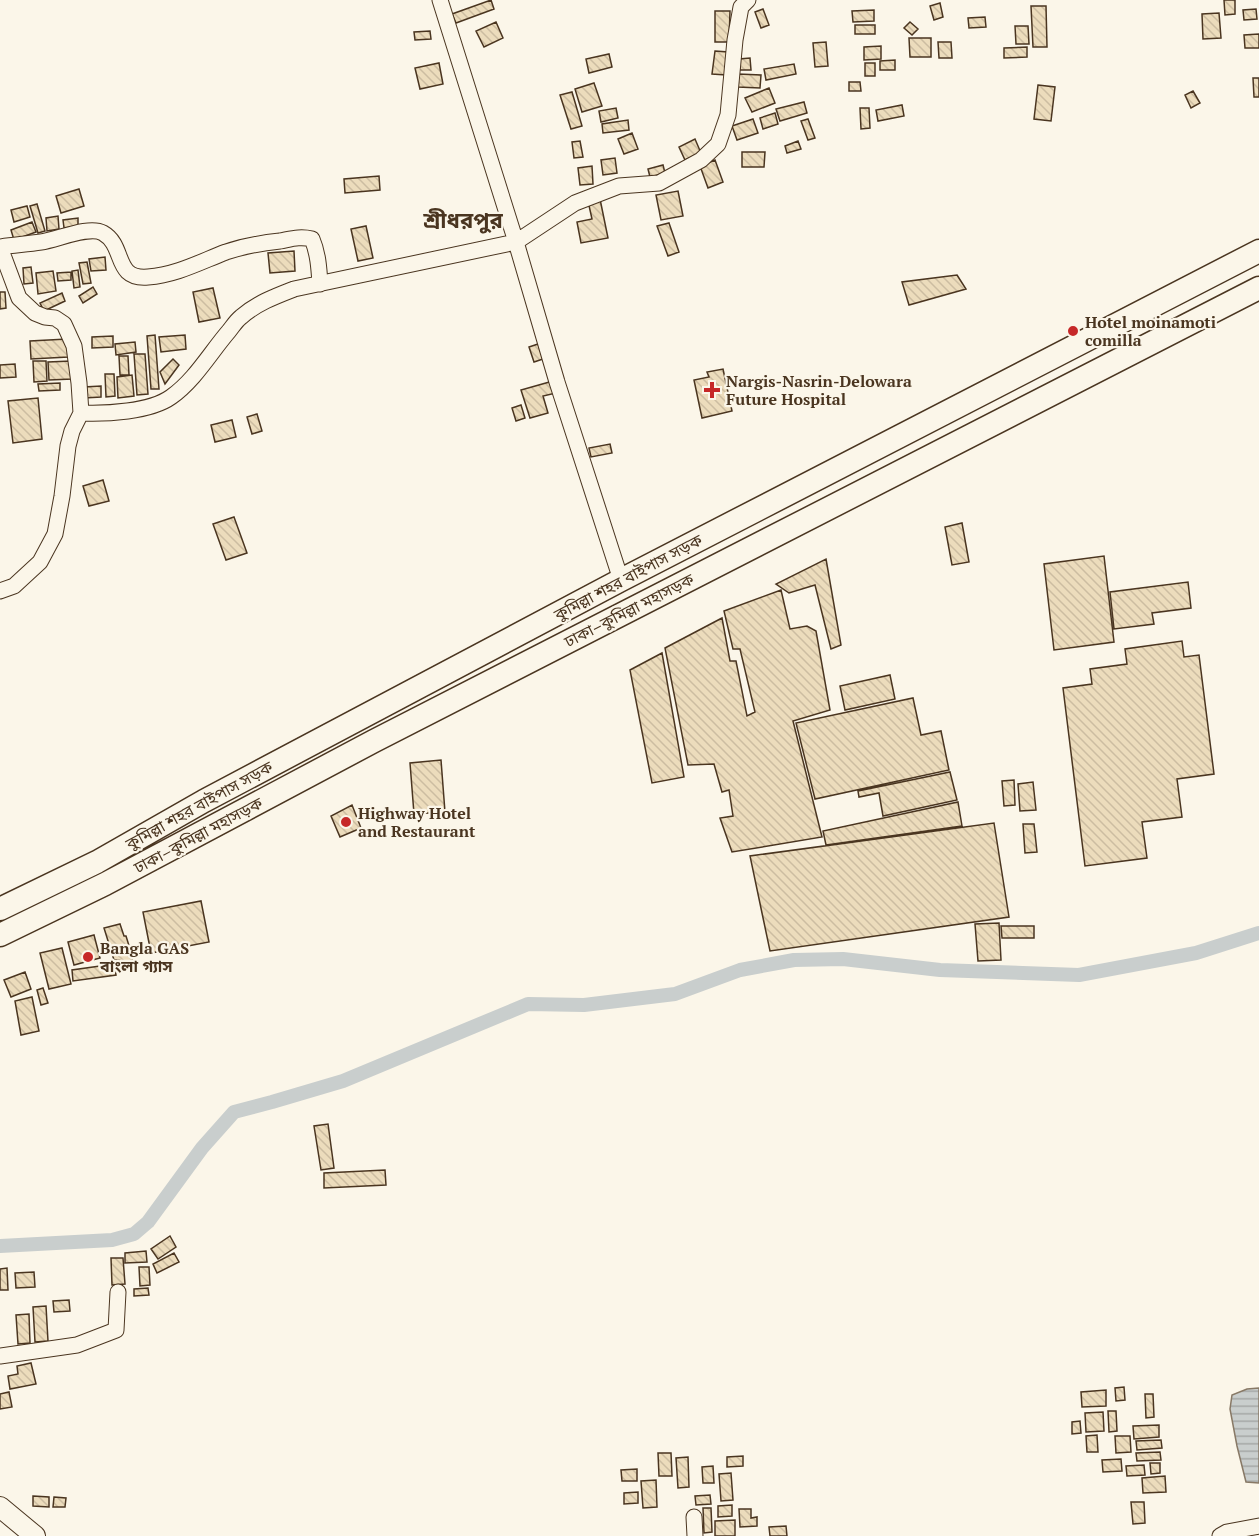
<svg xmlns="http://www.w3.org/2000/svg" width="1259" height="1536" font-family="'PT Serif','Noto Sans Bengali',serif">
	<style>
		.water { fill: url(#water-rules); stroke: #887966; stroke-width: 1.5 }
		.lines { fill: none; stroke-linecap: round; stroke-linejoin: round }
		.canal { stroke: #c9cecd; stroke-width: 14 }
		.building { fill: url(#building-back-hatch); stroke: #4a3520; stroke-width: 1.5 }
		.minor-casing { stroke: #4a3520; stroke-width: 17 }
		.major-casing { stroke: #4a3520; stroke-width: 22 }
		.highway-casing { stroke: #4a3520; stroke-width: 25 }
		.minor { stroke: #fbf6e9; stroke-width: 15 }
		.major { stroke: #fbf6e9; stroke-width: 20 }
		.highway { stroke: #fbf6e9; stroke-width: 22 }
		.poi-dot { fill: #c62828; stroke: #fbf6e9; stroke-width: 2 }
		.labels { text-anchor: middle; stroke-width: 4.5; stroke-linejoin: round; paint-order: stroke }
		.poi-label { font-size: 16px; font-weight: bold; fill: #4a3520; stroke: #fbf6e9; text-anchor: start }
		.street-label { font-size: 16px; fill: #4a3520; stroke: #fbf6e9 }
		.district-label { font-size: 22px; font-weight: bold; fill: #4a3520; stroke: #fbf6e9 }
	</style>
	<defs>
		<pattern id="water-rules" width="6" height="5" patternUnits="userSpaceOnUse" patternTransform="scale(1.5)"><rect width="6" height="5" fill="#c9cecd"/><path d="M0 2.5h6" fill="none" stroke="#a5a8a6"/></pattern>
		<pattern id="building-back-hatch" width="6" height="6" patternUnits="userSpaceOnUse" patternTransform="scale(1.5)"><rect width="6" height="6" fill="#ecdcbc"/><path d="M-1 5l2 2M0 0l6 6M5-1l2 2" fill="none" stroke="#ccbda1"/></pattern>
	</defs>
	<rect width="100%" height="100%" fill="#fbf6e9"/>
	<!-- water -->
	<path class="water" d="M1259 1388V1483L1246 1482 1237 1446 1230 1409 1232 1395 1247 1389Z"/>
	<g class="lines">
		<!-- canal -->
		<path class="canal" d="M0 1246 112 1240 134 1234 148 1222 202 1148 234 1112 272 1102 343 1081 528 1004 584 1005 675 994 740 970 794 960 843 959 940 970 1079 975 1196 953 1259 933"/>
	</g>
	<!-- building -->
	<path class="building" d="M491 0 494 9 456 23 452 14Z
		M1224 0H1235V14L1225 15Z
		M940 3 943 17 934 20 930 6Z
		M1031 6H1046L1047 47H1033Z
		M763 9 769 25 761 28 755 12Z
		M1256 9 1257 19 1244 20 1243 10Z
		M874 10V21L853 22 852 11Z
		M715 11H730L729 42H715Z
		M1219 13 1221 38 1203 39 1202 14Z
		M985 17 986 27 969 28 968 18Z
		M496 22 503 38 484 47 476 31Z
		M910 22 918 29 912 35 904 28Z
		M855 25H875V34H855Z
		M1015 26H1028L1029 44H1016Z
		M430 31 431 39 415 40 414 32Z
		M1259 34V48H1245L1244 35Z
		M909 38H931V57H910Z
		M826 42 828 66 815 67 813 43Z
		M938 42H951L952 58H939Z
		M881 46V59L864 60V47Z
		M1027 47V57L1004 58V48Z
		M715 51 728 52 726 75 712 74Z
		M609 54 612 67 589 73 586 59Z
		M750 58 751 70H740L739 59Z
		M895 60V70H880V61Z
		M439 63 443 84 420 89 415 68Z
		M865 63H875V76H865Z
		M794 64 796 74 766 80 764 69Z
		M738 74 761 75 760 88 738 87Z
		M1253 78H1259V97H1254Z
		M849 82H860L861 91H849Z
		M594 83 602 106 582 112 575 89Z
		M1038 85 1055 87 1051 121 1034 119Z
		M769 88 775 103 752 112 745 98Z
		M1193 91 1200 103 1191 108 1185 95Z
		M572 92 582 126 571 129 560 95Z
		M804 102 807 113 780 121 776 109Z
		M902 105 904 116 878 121 876 110Z
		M616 108 618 118 601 122 599 111Z
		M860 108H869L870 128 861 129Z
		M775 113 778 124 763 129 760 118Z
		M753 119 758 133 737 140 732 126Z
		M808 119 815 138 808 140 801 121Z
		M628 120 629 130 603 133 602 124Z
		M632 133 638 149 624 154 618 139Z
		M695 139 701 153 685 160 679 147Z
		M580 141 583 157 574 158 572 142Z
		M798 141 801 149 787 153 785 146Z
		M742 152H765L764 167H742Z
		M615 158 617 173 603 175 601 160Z
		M715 160 723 182 708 188 700 166Z
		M663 165 665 173 650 177 648 169Z
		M592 166 593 184 580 185 578 168Z
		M379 176 380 190 345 193 344 179Z
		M79 189 84 206 61 213 56 196Z
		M678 191 683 216 661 220 656 195Z
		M600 199 608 238 581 243 577 222 592 219 588 201Z
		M37 204 45 231 38 233 30 206Z
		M27 206 30 217 14 222 11 210Z
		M58 216 59 229 47 231 46 218Z
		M78 218V226L64 228 63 220Z
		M32 222 36 232 14 240 11 230Z
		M669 223 679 252 668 256 657 226Z
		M366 226 373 258 358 261 351 229Z
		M294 251 295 271 270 273 268 253Z
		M105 257 106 270 91 271 89 259Z
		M87 262 91 283 83 284 79 263Z
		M31 267 33 283 24 284 23 268Z
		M78 270 80 287 74 288 72 271Z
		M53 271 56 291 38 294 36 273Z
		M71 272V280L58 281 57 273Z
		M957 275 966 289 909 305 902 282Z
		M93 287 97 294 83 303 79 296Z
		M213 288 220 318 199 322 193 292Z
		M0 292H5L6 308 0 309Z
		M62 293 65 301 44 311 40 303Z
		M155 335 159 389H151L147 336Z
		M185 335 186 349 161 352 159 337Z
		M113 336V347L92 348V337Z
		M67 339 68 357 31 359 30 341Z
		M135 342 136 352 116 355 115 344Z
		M538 344 543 359 534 362 529 347Z
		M134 354H145L148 394 137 395Z
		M119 356H128L129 375H120Z
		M173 359 179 365 165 384 160 372Z
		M33 361H46L47 381 34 382Z
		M71 361 72 379 49 380 48 362Z
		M15 364 16 377 0 378V365Z
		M723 369 732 411 702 418 694 380 709 377 707 372Z
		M105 374H114L115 396 106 397Z
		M132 375 134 396 118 398 117 377Z
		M553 381 556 393 543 396 548 413 530 418 521 390Z
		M60 383V390L39 391 38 384Z
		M101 386V397L84 398V387Z
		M38 398 42 439 13 443 8 401Z
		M521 405 525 418 516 421 512 408Z
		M257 414 262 431 252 434 247 417Z
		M232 420 236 437 215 442 211 425Z
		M610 444 612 453 591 457 589 448Z
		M103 480 109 501 89 506 83 486Z
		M234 517 247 553 226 560 213 524Z
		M962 523 969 562 952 565 945 527Z
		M1104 556 1114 642 1054 650 1044 564Z
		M826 559 841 645 831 649 815 585 789 593 776 584Z
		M1188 582 1191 608 1152 613 1154 624 1114 629 1110 592Z
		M781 590 790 629 807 626 816 631 830 710 793 721 822 837 732 852 720 818 733 816 729 790 722 792 714 764 688 765 665 648 722 618 730 661H736L747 716 755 712 740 649H733L724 611Z
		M1182 641 1184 657 1199 655 1214 774 1177 779 1182 817 1142 822 1147 858 1085 866 1063 688 1092 684 1090 669 1127 664 1125 649Z
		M662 653 684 777 652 783 630 670Z
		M890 675 895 699 845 710 840 686Z
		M913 698 921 735 941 731 949 770 815 799 796 723Z
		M441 760 445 812 414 814 410 763Z
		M950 772 957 800 883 816 879 793 859 797 858 791Z
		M1014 780 1015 805 1004 806 1002 781Z
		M1033 782 1036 810 1020 811 1018 784Z
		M958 802 962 826 826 845 823 831Z
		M352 805 361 828 340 837 331 816Z
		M994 823 1009 917 770 951 750 856Z
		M1023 824H1034L1037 852 1025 853Z
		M201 901 209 942 151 953 143 912Z
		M999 923 1001 960 978 961 975 924Z
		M120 924 124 936H126L134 962 114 960 104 928Z
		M1001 926H1034V938H1002Z
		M94 935 100 958 74 965 68 942Z
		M62 948 71 984 49 989 40 953Z
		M114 964 116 975 73 981 72 970Z
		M25 972 31 989 11 997 4 980Z
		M43 988 48 1003 41 1005 37 990Z
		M32 997 39 1031 21 1035 15 1001Z
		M328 1124 334 1168 321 1170 314 1126Z
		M385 1170 386 1185 324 1188V1173Z
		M170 1236 176 1247 158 1259 151 1249Z
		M146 1251 147 1262 125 1263V1253Z
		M174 1253 179 1262 157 1273 153 1264Z
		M111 1258H123L125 1284 112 1285Z
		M139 1267H149L150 1285 140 1286Z
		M7 1268 8 1290H0V1269Z
		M34 1272 35 1287 16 1288 15 1273Z
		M148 1288 149 1295 134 1296V1289Z
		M69 1300 70 1311 54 1312 53 1301Z
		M46 1306 48 1341 35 1342 33 1307Z
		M29 1314 30 1343 18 1344 16 1315Z
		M31 1363 36 1384 10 1389 8 1376 18 1374 17 1366Z
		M1124 1387 1125 1400 1116 1401 1115 1388Z
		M1106 1390V1406L1082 1407 1081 1392Z
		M9 1392 12 1407 0 1409V1394Z
		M1145 1394H1153L1154 1417 1146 1418Z
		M1108 1411H1116L1117 1431 1109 1432Z
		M1103 1412 1104 1431 1086 1432 1085 1413Z
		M1080 1421 1081 1433 1072 1434V1422Z
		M1159 1425V1437L1134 1439 1133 1426Z
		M1097 1435 1098 1452H1087L1086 1436Z
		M1115 1436H1130L1131 1452 1116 1453Z
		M1161 1440 1162 1448 1137 1450 1136 1441Z
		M1160 1452 1161 1460 1137 1461 1136 1453Z
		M658 1453H671L672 1476H659Z
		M743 1456V1466L727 1467V1457Z
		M688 1457 689 1487 678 1488 676 1458Z
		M1121 1459 1122 1471 1103 1472 1102 1460Z
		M1150 1463H1160V1473L1151 1474Z
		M1144 1465 1145 1475 1127 1476 1126 1466Z
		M713 1466 714 1483H703L702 1467Z
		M637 1469V1481H622L621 1470Z
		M731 1473 733 1500 721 1501 719 1474Z
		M1165 1476 1166 1492 1143 1493 1142 1478Z
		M656 1480 657 1507 643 1508 641 1481Z
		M638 1492V1503L624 1504V1493Z
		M710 1495 711 1504 696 1505 695 1496Z
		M33 1496 49 1497V1507L33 1506Z
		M54 1497 66 1498 65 1507H53Z
		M1131 1502H1144L1145 1523 1133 1524Z
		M732 1505V1516L718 1517V1506Z
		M703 1508H711L712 1532 704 1533Z
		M739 1509H751V1518L757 1517V1526L740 1527Z
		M735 1520V1536H715V1521Z
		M786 1526 787 1536H770L769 1527Z"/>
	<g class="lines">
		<!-- minor casing -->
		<g class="minor-casing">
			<path id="minor" d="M440 0 516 242 575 203 619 186 659 183 701 160 718 144 728 115 735 40 741 7 748 0
				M81 413C106 414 150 412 171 397 195 380 210 353 229 331 233 326 236 321 241 317 257 303 276 296 294 289L516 242 557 382 621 580
				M0 591 14 586 40 562 55 534 62 496 68 446 72 431 81 413 79 383 74 346 64 324 55 318 45 317 35 313 19 298 0 247C14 245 27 244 41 242 57 240 89 225 103 233 126 246 113 280 148 277 176 275 200 262 226 252 244 246 261 243 280 241 291 239 300 236 312 239 318 253 319 268 320 284
				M0 1356 77 1345 116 1330 118 1292
				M694 1517 695 1536
				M1220 1536 1227 1532 1259 1526"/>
		</g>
		<!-- major casing -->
		<g class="major-casing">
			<path id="major" d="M0 1507 35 1536"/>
		</g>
		<!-- highway casing -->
		<g class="highway-casing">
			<path id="highway" d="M0 909 97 862 204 801 621 580 1259 251
				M0 935 105 884 374 741 1259 288"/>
		</g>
		<!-- minor -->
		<use href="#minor" class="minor"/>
		<!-- major -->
		<use href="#major" class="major"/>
		<!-- highway -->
		<use href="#highway" class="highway"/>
	</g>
	<!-- markers -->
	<g class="poi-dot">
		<circle cx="1073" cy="331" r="6"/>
		<path d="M709 381h6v6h6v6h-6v6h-6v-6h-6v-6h6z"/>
		<circle cx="346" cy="822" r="6"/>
		<circle cx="88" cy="957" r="6"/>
	</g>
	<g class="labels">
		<!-- poi labels -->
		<g class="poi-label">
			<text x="1085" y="328">Hotel moinamoti<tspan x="1085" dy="18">comilla</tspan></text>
			<text x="726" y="387">Nargis-Nasrin-Delowara<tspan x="726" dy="18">Future Hospital</tspan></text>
			<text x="358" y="819">Highway Hotel<tspan x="358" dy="18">and Restaurant</tspan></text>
			<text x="100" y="954">Bangla GAS<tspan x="100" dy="18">বাংলা গ্যাস</tspan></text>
		</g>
		<!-- street labels -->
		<g class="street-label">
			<text transform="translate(628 577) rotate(-28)" y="6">কুমিল্লা শহর বাইপাস সড়ক</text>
			<text transform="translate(629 610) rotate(-27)" y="6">ঢাকা–কুমিল্লা মহাসড়ক</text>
			<text transform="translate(199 805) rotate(-29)" y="6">কুমিল্লা শহর বাইপাস সড়ক</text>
			<text transform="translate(198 835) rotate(-28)" y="6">ঢাকা–কুমিল্লা মহাসড়ক</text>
		</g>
		<!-- district labels -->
		<g class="district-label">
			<text x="463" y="228">শ্রীধরপুর</text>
		</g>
	</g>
</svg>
